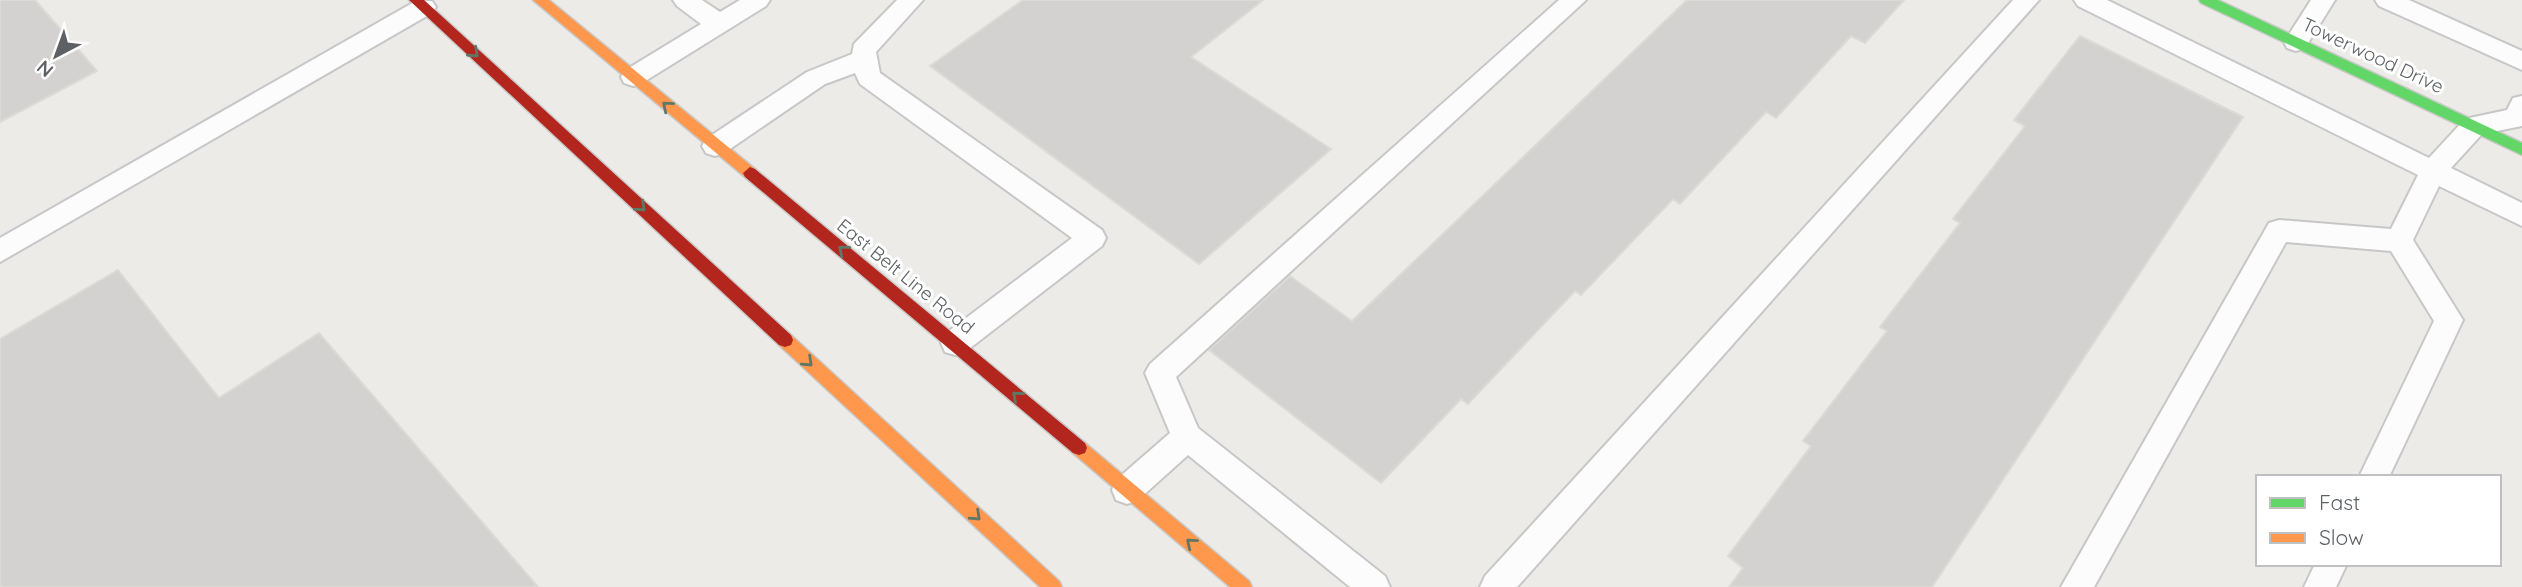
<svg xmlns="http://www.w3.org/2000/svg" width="2522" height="587" font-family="Quicksand,sans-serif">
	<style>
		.building { fill: #d3d2d1; stroke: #dcdad7; stroke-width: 2 }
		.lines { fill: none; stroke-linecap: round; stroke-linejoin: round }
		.lane-casing { stroke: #c7c7c7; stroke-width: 4 }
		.fast-casing { stroke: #c9c9c9; stroke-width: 3 }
		.slow-casing { stroke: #c9c9c9; stroke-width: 3 }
		.jam-casing { stroke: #c9c9c9; stroke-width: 3 }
		.lane { fill: #fcfcfc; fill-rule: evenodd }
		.fast { fill: #63d668; fill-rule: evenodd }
		.slow { fill: #ff974d; fill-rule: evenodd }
		.jam { fill: #b3261e; fill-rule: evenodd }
		.oneway { stroke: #5e7866 }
		.labels { text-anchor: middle; stroke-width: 6; stroke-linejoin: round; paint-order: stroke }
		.street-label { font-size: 19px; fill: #5d6165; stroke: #fff }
	</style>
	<rect width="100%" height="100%" fill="#ecebe8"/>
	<!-- building -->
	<path class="building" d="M0 0H35L97 71 0 122Z
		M1023 0H1263L1191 57 1331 149 1199 264 930 66Z
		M1687 0H1904L1865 43 1851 36 1776 118 1766 112 1680 204 1673 199 1581 295 1575 291 1468 404 1461 399 1381 483 1209 350 1290 276 1352 321Z
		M2080 36 2243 117 1932 587H1729L1743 568 1728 556 1811 446 1803 441 1887 331 1880 327 1960 223 1953 219 2025 126 2014 120Z
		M118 270 219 398 319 333 538 587H0V339Z"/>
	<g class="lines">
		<!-- lane casing -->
		<g class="lane-casing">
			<path id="lane" d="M673 0H702L720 12 740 0H770L766 6 642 83 633 86 624 83 621 77 624 71 701 24 677 6Z
				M897 0H923L876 52 880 73 1102 230 1106 238 1102 246 965 352 955 355 945 352 941 343 945 334 1072 238 860 84 855 73 825 84 724 153 715 156 706 153 702 146 706 139 807 72 852 54 854 44Z
				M1559 0H1586L1176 377 1198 428 1385 576 1390 587H1350L1188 455 1138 500 1127 504 1116 500 1112 490 1116 480 1170 433 1145 373 1150 364Z
				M2013 0H2039L1517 587H1480L1485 576Z
				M2074 0H2107L2429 158 2465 119 2507 110 2513 98 2522 96V126L2482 134 2451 168 2522 203V226L2439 186 2413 240 2463 320 2389 477H2359L2434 321 2391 251 2286 242 2094 587H2061L2269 223 2279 220 2391 229 2418 175 2078 6Z
				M2311 0H2335L2305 48 2296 51 2287 48 2284 42Z
				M2375 0H2409L2522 51V70L2379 6Z
				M416 1H432L436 7 432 13 0 262V238Z
				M2315 564H2347L2336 587H2304Z"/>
		</g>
		<!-- fast casing -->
		<g class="fast-casing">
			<path id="fast" d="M2199 0H2218L2522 143V155L2201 3Z"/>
		</g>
		<!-- slow casing -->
		<g class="slow-casing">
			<path id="slow" d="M533 0H549L755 169 757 173 755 177H745Z
				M785 333 791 335 1059 581 1062 587H1040L779 345 777 340 779 335Z
				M1079 441 1085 443 1249 581 1252 587H1230L1073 453 1071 448 1073 443Z"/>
		</g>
		<!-- jam casing -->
		<g class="jam-casing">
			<path id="jam" d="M409 0H424L791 335 793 340 791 345 785 347 779 345Z
				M750 167 755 169 1085 443 1087 448 1085 453 1079 455 1073 453 745 177 743 173Z"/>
		</g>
		<!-- lane -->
		<use href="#lane" class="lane"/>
		<!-- fast -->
		<use href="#fast" class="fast"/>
		<!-- slow -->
		<use href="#slow" class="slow"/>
		<!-- jam -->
		<use href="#jam" class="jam"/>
	</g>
	<!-- one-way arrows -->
	<defs><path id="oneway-chevron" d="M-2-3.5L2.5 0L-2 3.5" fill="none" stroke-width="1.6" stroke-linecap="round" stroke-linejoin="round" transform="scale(1.75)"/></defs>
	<g class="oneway">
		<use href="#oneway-chevron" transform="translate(474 53) rotate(43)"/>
		<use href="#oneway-chevron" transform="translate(667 106) rotate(-140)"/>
		<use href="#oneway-chevron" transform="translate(641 207) rotate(43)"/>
		<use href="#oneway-chevron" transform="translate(843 250) rotate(-141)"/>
		<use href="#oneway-chevron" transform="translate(808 362) rotate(43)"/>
		<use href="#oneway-chevron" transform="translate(1017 396) rotate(-139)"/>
		<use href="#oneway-chevron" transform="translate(976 516) rotate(43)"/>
		<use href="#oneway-chevron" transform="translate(1191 543) rotate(-140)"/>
	</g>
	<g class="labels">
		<!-- street labels -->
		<g class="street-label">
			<text transform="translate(2373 55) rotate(25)" y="7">Towerwood Drive</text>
			<text transform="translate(906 276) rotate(39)" y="7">East Belt Line Road</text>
		</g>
	</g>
	<!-- legend -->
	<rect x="2256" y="475" width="245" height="91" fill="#ffffff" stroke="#bec0c1" stroke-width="2"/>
	<rect x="2270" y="498" width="35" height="10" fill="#63d668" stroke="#bec0c1" stroke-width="2"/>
	<text x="2319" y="510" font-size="21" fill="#5d6165">Fast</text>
	<rect x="2270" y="533" width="35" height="10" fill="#ff974d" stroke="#bec0c1" stroke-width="2"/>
	<text x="2319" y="545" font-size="21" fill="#5d6165">Slow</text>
	<!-- north arrow -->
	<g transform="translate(56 56) rotate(221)" stroke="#ffffff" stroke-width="5" paint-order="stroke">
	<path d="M0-5L12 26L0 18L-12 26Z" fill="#5d6165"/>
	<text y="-10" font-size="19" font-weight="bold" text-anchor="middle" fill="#5d6165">N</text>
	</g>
</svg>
